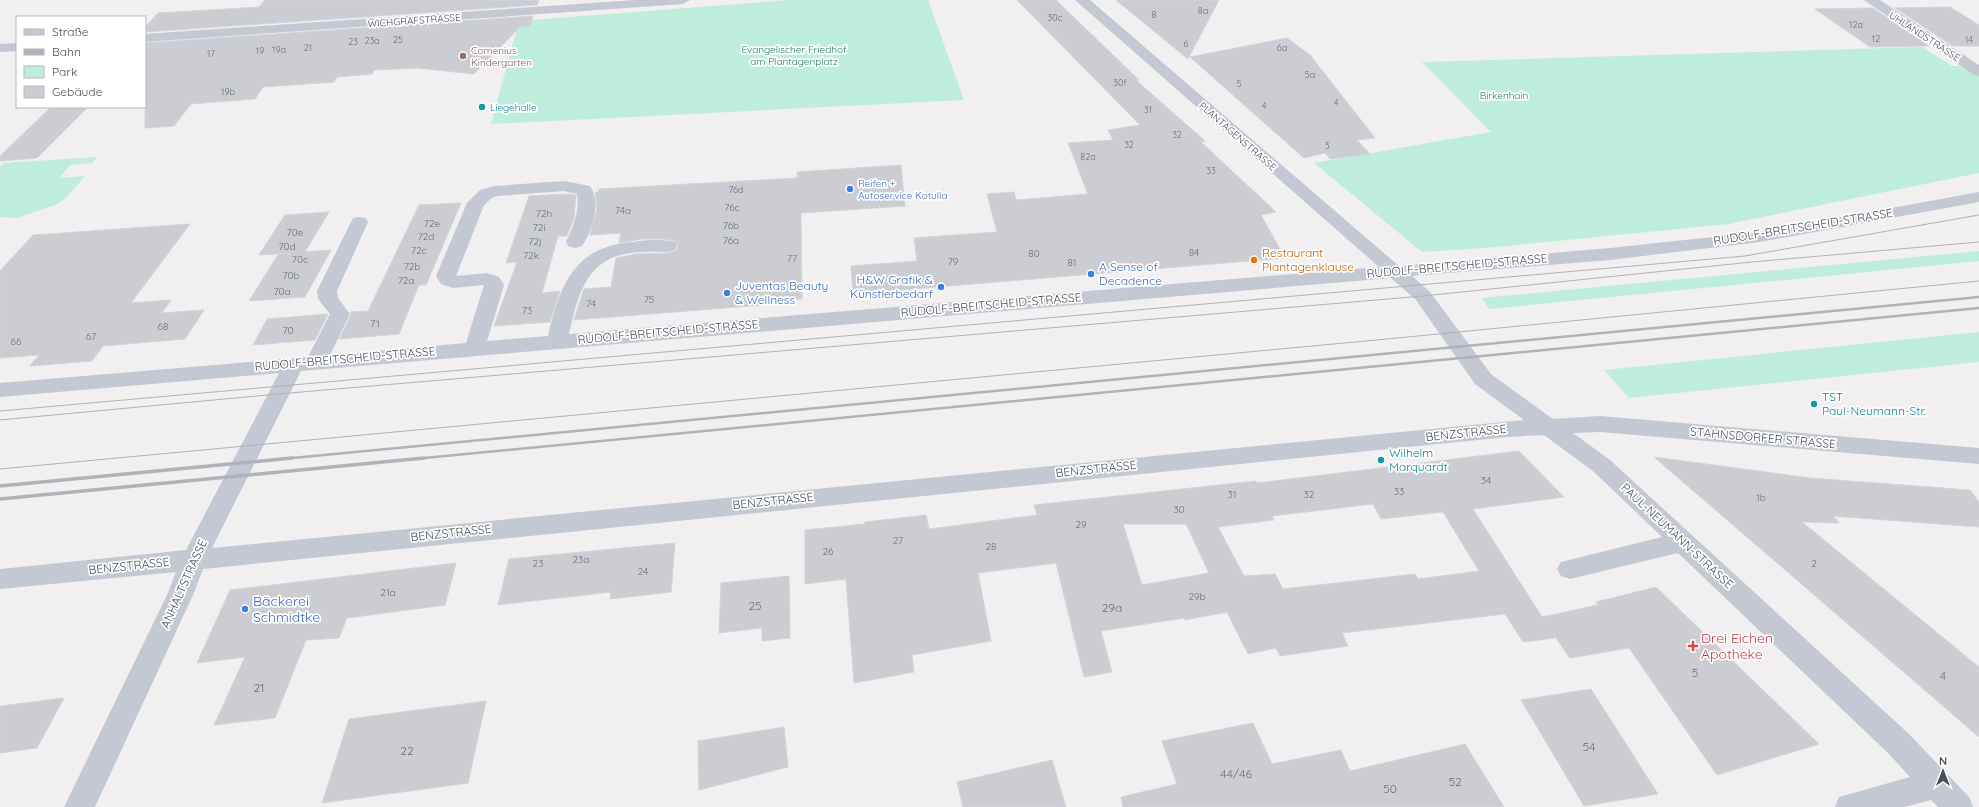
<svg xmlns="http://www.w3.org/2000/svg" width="1979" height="807" font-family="Quicksand,sans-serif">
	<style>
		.green { fill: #bfeddb }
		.building { fill: #cccdd3; stroke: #d3d3da; fill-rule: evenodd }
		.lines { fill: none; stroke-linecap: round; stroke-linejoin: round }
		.minor { fill: #c3c8d3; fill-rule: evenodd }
		.tram { stroke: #b1b2b9; stroke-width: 1 }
		.rail-far1 { stroke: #b1b2b9; stroke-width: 2.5 }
		.rail { stroke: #b1b2b9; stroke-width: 3.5 }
		.education-dot { fill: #8d6e63; stroke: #fff; stroke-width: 1.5 }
		.culture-dot { fill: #0f9aa8; stroke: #fff; stroke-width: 1.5 }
		.shop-dot { fill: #3f7fe0; stroke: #fff; stroke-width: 1.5 }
		.food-dot { fill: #e8710a; stroke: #fff; stroke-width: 1.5 }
		.health-dot { fill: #e0444e; stroke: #fff; stroke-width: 1.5 }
		.labels { text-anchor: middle; stroke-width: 3.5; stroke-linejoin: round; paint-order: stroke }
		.far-number-label { font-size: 9px; fill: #686e79 }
		.far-street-label { font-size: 10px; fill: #474e5b; stroke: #fff }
		.far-park-label { font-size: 10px; fill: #1a7a60; stroke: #fff }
		.far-education-label { font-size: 10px; fill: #785e54; stroke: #fff; text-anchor: start }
		.far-culture-label { font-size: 10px; fill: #0d838f; stroke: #fff; text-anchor: start }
		.far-shop-label { font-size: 10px; fill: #366cbe; stroke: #fff; text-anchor: start }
		.number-label { font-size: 10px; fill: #686e79 }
		.street-label { font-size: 12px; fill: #474e5b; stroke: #fff }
		.food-label { font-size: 12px; fill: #c56008; stroke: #fff; text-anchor: start }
		.shop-label { font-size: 12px; fill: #366cbe; stroke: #fff; text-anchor: start }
		.culture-label { font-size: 12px; fill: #0d838f; stroke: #fff; text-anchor: start }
		.near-number-label { font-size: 12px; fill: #686e79 }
		.near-shop-label { font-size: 14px; fill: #366cbe; stroke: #fff; text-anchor: start }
		.near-health-label { font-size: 14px; fill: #be3a42; stroke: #fff; text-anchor: start }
	</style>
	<rect width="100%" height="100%" fill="#f1efef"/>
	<!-- green -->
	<path class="green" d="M790 0H928L964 100 491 124 519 21Z
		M1922 47 1952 66H1979V173L1728 224 1485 248 1422 252 1314 163 1491 132 1422 62Z
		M97 157 92 163 70 165 59 178 85 176 65 199 55 205 17 218 0 217V167L4 163Z
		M1979 251V261L1489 309 1482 298Z
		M1979 332V362L1629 398 1604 370Z"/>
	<!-- building -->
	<path class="building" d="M265 0H539L537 5 145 32V27L158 13 259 7Z
		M1017 0H1056L1139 80H1136L1205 141 1201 142 1276 212 1261 215 1285 258 853 294 851 266 917 261 914 238 997 232 987 194 1014 192 1016 200 1088 194 1068 143 1113 140 1108 130 1140 125Z
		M1116 0H1219L1188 59Z
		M1950 7 1979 25V46H1953L1895 8Z
		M1873 8 1929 46 1870 47 1815 9Z
		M533 16 530 26H521L474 74 417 68 374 70 372 74 337 77 334 82 263 87 255 99 191 104 174 126 145 128V43Z
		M1287 38 1310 55 1375 138 1357 140 1370 154 1330 159 1325 153 1304 158 1190 57Z
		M51 107H88L37 158 0 161V156Z
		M901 165 905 206 801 213 802 299 763 302V305L574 320 584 289 611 287 616 258 636 254 668 253 675 251 678 247 675 241 664 239H642L619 243 621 233 590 235 597 209 595 192H598L599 189 797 178V172Z
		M569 194 576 195 574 218 567 236H558L542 293 560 291 550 322 494 326 517 262 506 263 529 196Z
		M461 203 426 285H419L399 334 339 339 351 315V312L368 311 419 205Z
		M329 212 305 252 331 250 305 297 249 301 279 253H291L259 255 285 215Z
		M190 224 131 303 171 300 162 313 204 310 185 339 103 346 92 361 30 366 39 355 0 358V271L33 235Z
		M328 314 315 340 253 345 267 319Z
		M1519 451 1564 497 1473 509 1542 617 1598 605 1596 602 1656 587 1819 744 1717 775 1629 648 1570 658 1553 634 1555 638 1523 642 1505 614 1342 633 1348 646 1280 656 1276 648 1248 654 1227 612 1185 620 1184 618 1101 631 1112 672 1084 677 1056 563 978 573 991 641 912 655 914 672 854 683 846 579 805 584V530L865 524V522L926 515 929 529 1037 515 1034 505 1256 481 1257 483ZM1373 504 1381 519 1443 512 1479 571 1418 579 1415 574 1283 589 1275 574 1244 576 1218 527 1274 520 1272 516ZM1123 524H1186L1209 573 1142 585Z
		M1654 457 1810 478 1970 490 1979 502V527L1833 516 1839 523 1802 522 1979 667V737Z
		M675 543 671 592 610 599 611 592 498 605 509 559Z
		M456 563 445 605 347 618 339 638 306 640 275 718 214 725 245 657 197 663 230 590Z
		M789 576 790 638 762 641V628L719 633 721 583Z
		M1591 689 1658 794 1584 806 1521 700Z
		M64 698 37 748 0 753V706Z
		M486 701 468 783 322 803 349 719Z
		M1253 723 1272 764 1341 750 1350 771 1465 744 1504 807H1123L1121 797 1177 784 1162 741Z
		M784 727 788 767 699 790 698 741Z
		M1052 760 1066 807H963L957 782Z"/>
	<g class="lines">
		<!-- minor -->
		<path class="minor" d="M635 0H690L683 4 145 42V34Z
			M1075 0H1090L1399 266 1610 248 1760 232 1979 192V202L1760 242 1610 260 1412 276 1430 292 1491 374 1553 419 1600 416 1979 448V464L1600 432 1573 433 1610 460 1909 734 1969 797 1973 807H1938L1931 800 1904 807H1835L1839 797 1910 777 1889 754 1678 553 1570 579 1561 576 1557 569 1561 562 1662 537 1594 472 1544 435 1507 437 203 569 193 595 95 807H64L167 595 176 572 0 589V569L186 550 279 373 0 397V383L308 357 330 314 318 299 317 291 353 218 359 217 365 218 368 222 337 291 338 298 350 314 330 355 466 343 484 285 453 288 441 284 436 276 467 203 480 190 495 186 564 181 590 186C602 203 592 231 582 246L575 248 568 246 566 242C573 227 580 210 577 194L564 191 497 196 492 198 484 205 456 276 487 273 499 277 504 285 487 341 548 336C560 286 573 247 632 242 645 240 661 239 675 242L677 246 675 250 668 252C654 252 639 251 625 254 584 262 577 300 569 334L1379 267ZM1391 278 1416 300 1475 384 1524 420 212 548 301 371Z
			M1864 0H1880L1979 65V76L1974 75Z
			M17 43V51L0 52V44Z"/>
		<!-- tram -->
		<path class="tram" d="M0 411 1745 256 1979 215
			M0 420 278 394 1423 296 1752 262 1979 242
			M0 469 1387 339 1979 281"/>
		<!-- rail-far1 -->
		<path class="rail-far1" d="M282 459 1979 297
			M414 459 1979 308"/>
		<!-- rail -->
		<path class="rail" d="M0 486 292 458
			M0 499 424 458"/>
	</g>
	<!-- markers -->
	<circle class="education-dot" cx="463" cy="56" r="4"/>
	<g class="culture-dot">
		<circle cx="482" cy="107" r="4"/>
		<circle cx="1814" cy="404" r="4"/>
		<circle cx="1381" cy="460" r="4"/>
	</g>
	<g class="shop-dot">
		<circle cx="850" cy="189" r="4"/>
		<circle cx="1091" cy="274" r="4"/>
		<circle cx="941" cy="287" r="4"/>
		<circle cx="727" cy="293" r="4"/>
		<circle cx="245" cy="609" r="4"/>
	</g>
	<circle class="food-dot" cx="1254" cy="260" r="4"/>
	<path class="health-dot" d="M1691 640h4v4h4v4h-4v4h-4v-4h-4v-4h4z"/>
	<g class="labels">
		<!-- far-number labels -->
		<g class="far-number-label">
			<text x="1203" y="14">8a</text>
			<text x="1154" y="18">8</text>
			<text x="1055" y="21">30c</text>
			<text x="1856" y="28">12a</text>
			<text x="1876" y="42">12</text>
			<text x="398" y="43">25</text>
			<text x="1969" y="43">14</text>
			<text x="372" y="44">23a</text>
			<text x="353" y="45">23</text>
			<text x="1186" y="47">6</text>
			<text x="308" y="51">21</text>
			<text x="1282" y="51">6a</text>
			<text x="279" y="53">19a</text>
			<text x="260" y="54">19</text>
			<text x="211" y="57">17</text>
			<text x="1310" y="78">5a</text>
			<text x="1120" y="86">30f</text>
			<text x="1239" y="87">5</text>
			<text x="228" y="95">19b</text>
			<text x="1336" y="106">4</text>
			<text x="1264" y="109">4</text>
			<text x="1148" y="113">31</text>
			<text x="1177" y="138">32</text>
			<text x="1129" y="148">32</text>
			<text x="1327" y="149">3</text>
			<text x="1088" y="160">82a</text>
			<text x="1211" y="174">33</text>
			<text x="736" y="193">76d</text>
		</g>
		<!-- far-street labels -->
		<g class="far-street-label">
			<text transform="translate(414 20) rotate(-4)" y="4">WICHGRAFSTRASSE</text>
			<text transform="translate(1925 36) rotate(33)" y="4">UHLANDSTRASSE</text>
			<text transform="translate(1238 136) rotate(41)" y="4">PLANTAGENSTRASSE</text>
		</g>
		<!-- far-park labels -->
		<g class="far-park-label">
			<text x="794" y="53">Evangelischer Friedhof<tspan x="794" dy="12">am Plantagenplatz</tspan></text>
			<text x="1504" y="99">Birkenhain</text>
		</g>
		<!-- far-education labels -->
		<g class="far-education-label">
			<text x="471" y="54">Comenius<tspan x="471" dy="12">Kindergarten</tspan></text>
		</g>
		<!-- far-culture labels -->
		<g class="far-culture-label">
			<text x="490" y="111">Liegehalle</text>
		</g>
		<!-- far-shop labels -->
		<g class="far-shop-label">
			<text x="858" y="187">Reifen +<tspan x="858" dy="12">Autoservice Kotulla</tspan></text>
		</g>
		<!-- number labels -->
		<g class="number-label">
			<text x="732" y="211">76c</text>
			<text x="623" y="214">74a</text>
			<text x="544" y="217">72h</text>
			<text x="432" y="227">72e</text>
			<text x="731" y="229">76b</text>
			<text x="539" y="231">72i</text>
			<text x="295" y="236">70e</text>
			<text x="426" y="240">72d</text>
			<text x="731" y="244">76a</text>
			<text x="535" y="245">72j</text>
			<text x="287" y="250">70d</text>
			<text x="419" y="254">72c</text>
			<text x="1194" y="256">84</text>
			<text x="1034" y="257">80</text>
			<text x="531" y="259">72k</text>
			<text x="792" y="262">77</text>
			<text x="300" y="263">70c</text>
			<text x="953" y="265">79</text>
			<text x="1072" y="266">81</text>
			<text x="412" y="270">72b</text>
			<text x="291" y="279">70b</text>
			<text x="406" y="284">72a</text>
			<text x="282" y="295">70a</text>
			<text x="649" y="303">75</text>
			<text x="591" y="307">74</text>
			<text x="527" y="314">73</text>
			<text x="375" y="327">71</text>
			<text x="163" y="330">68</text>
			<text x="288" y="334">70</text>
			<text x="91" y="340">67</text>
			<text x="16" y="345">66</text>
			<text x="1486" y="484">34</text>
			<text x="1399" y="495">33</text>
			<text x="1232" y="498">31</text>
			<text x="1309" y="498">32</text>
			<text x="1761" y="501">1b</text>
			<text x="1179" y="513">30</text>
			<text x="1081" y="528">29</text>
			<text x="898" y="544">27</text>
			<text x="991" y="550">28</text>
			<text x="828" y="555">26</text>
			<text x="581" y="563">23a</text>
			<text x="538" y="567">23</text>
			<text x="1814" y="567">2</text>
			<text x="643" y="575">24</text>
			<text x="388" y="596">21a</text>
			<text x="1197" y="600">29b</text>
		</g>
		<!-- street labels -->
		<g class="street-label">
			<text transform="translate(1803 227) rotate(-9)" y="4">RUDOLF-BREITSCHEID-STRASSE</text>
			<text transform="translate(1457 266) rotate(-5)" y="4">RUDOLF-BREITSCHEID-STRASSE</text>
			<text transform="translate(991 305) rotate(-5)" y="4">RUDOLF-BREITSCHEID-STRASSE</text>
			<text transform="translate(668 332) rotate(-5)" y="4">RUDOLF-BREITSCHEID-STRASSE</text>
			<text transform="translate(345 359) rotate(-5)" y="4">RUDOLF-BREITSCHEID-STRASSE</text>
			<text transform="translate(1466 433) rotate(-6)" y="4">BENZSTRASSE</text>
			<text transform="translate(1763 438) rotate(5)" y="4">STAHNSDORFER STRASSE</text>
			<text transform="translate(1096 469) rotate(-6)" y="4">BENZSTRASSE</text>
			<text transform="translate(773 501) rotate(-6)" y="4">BENZSTRASSE</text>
			<text transform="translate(451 533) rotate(-6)" y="4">BENZSTRASSE</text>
			<text transform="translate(1677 536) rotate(43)" y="4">PAUL-NEUMANN-STRASSE</text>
			<text transform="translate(129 566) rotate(-6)" y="4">BENZSTRASSE</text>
			<text transform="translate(184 584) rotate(-66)" y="4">ANHALTSTRASSE</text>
		</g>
		<!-- food labels -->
		<g class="food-label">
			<text x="1262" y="257">Restaurant<tspan x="1262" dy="14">Plantagenklause</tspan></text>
		</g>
		<!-- shop labels -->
		<g class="shop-label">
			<text x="1099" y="271">A Sense of<tspan x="1099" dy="14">Decadence</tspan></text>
			<text x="933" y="284" text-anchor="end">H&amp;W Grafik &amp;<tspan x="933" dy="14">Künstlerbedarf</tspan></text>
			<text x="735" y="290">Juventas Beauty<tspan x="735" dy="14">&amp; Wellness</tspan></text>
		</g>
		<!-- culture labels -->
		<g class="culture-label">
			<text x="1822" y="401">TST<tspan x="1822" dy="14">Paul-Neumann-Str.</tspan></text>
			<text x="1389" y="457">Wilhelm<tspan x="1389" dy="14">Marquardt</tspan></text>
		</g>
		<!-- near-number labels -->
		<g class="near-number-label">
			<text x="755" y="610">25</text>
			<text x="1112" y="612">29a</text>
			<text x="1695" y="677">5</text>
			<text x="1943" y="680">4</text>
			<text x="259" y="692">21</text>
			<text x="1589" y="751">54</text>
			<text x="407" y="755">22</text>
			<text x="1236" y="778">44/46</text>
			<text x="1455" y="786">52</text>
			<text x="1390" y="793">50</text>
		</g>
		<!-- near-shop labels -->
		<g class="near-shop-label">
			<text x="253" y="606">Bäckerei<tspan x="253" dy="16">Schmidtke</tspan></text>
		</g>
		<!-- near-health labels -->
		<g class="near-health-label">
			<text x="1701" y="643">Drei Eichen<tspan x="1701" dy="16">Apotheke</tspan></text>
		</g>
	</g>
	<!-- legend -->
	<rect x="16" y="16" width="130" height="92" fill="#ffffff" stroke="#b5b8bd"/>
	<rect x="24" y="29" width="20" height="6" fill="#c3c8d3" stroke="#b5b8bd"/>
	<text x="52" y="36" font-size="12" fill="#474e5b">Straße</text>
	<rect x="24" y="49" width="20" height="6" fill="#b1b2b9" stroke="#b5b8bd"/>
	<text x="52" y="56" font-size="12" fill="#474e5b">Bahn</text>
	<rect x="24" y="66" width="20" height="12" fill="#bfeddb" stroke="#b5b8bd"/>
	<text x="52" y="76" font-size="12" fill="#474e5b">Park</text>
	<rect x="24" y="86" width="20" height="12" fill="#cccdd3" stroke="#b5b8bd"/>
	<text x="52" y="96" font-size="12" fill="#474e5b">Gebäude</text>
	<!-- north arrow -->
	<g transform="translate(1943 771)" stroke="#ffffff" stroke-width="3" paint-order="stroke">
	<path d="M0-3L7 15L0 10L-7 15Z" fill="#474e5b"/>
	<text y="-6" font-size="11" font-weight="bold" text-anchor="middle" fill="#474e5b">N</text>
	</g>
</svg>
